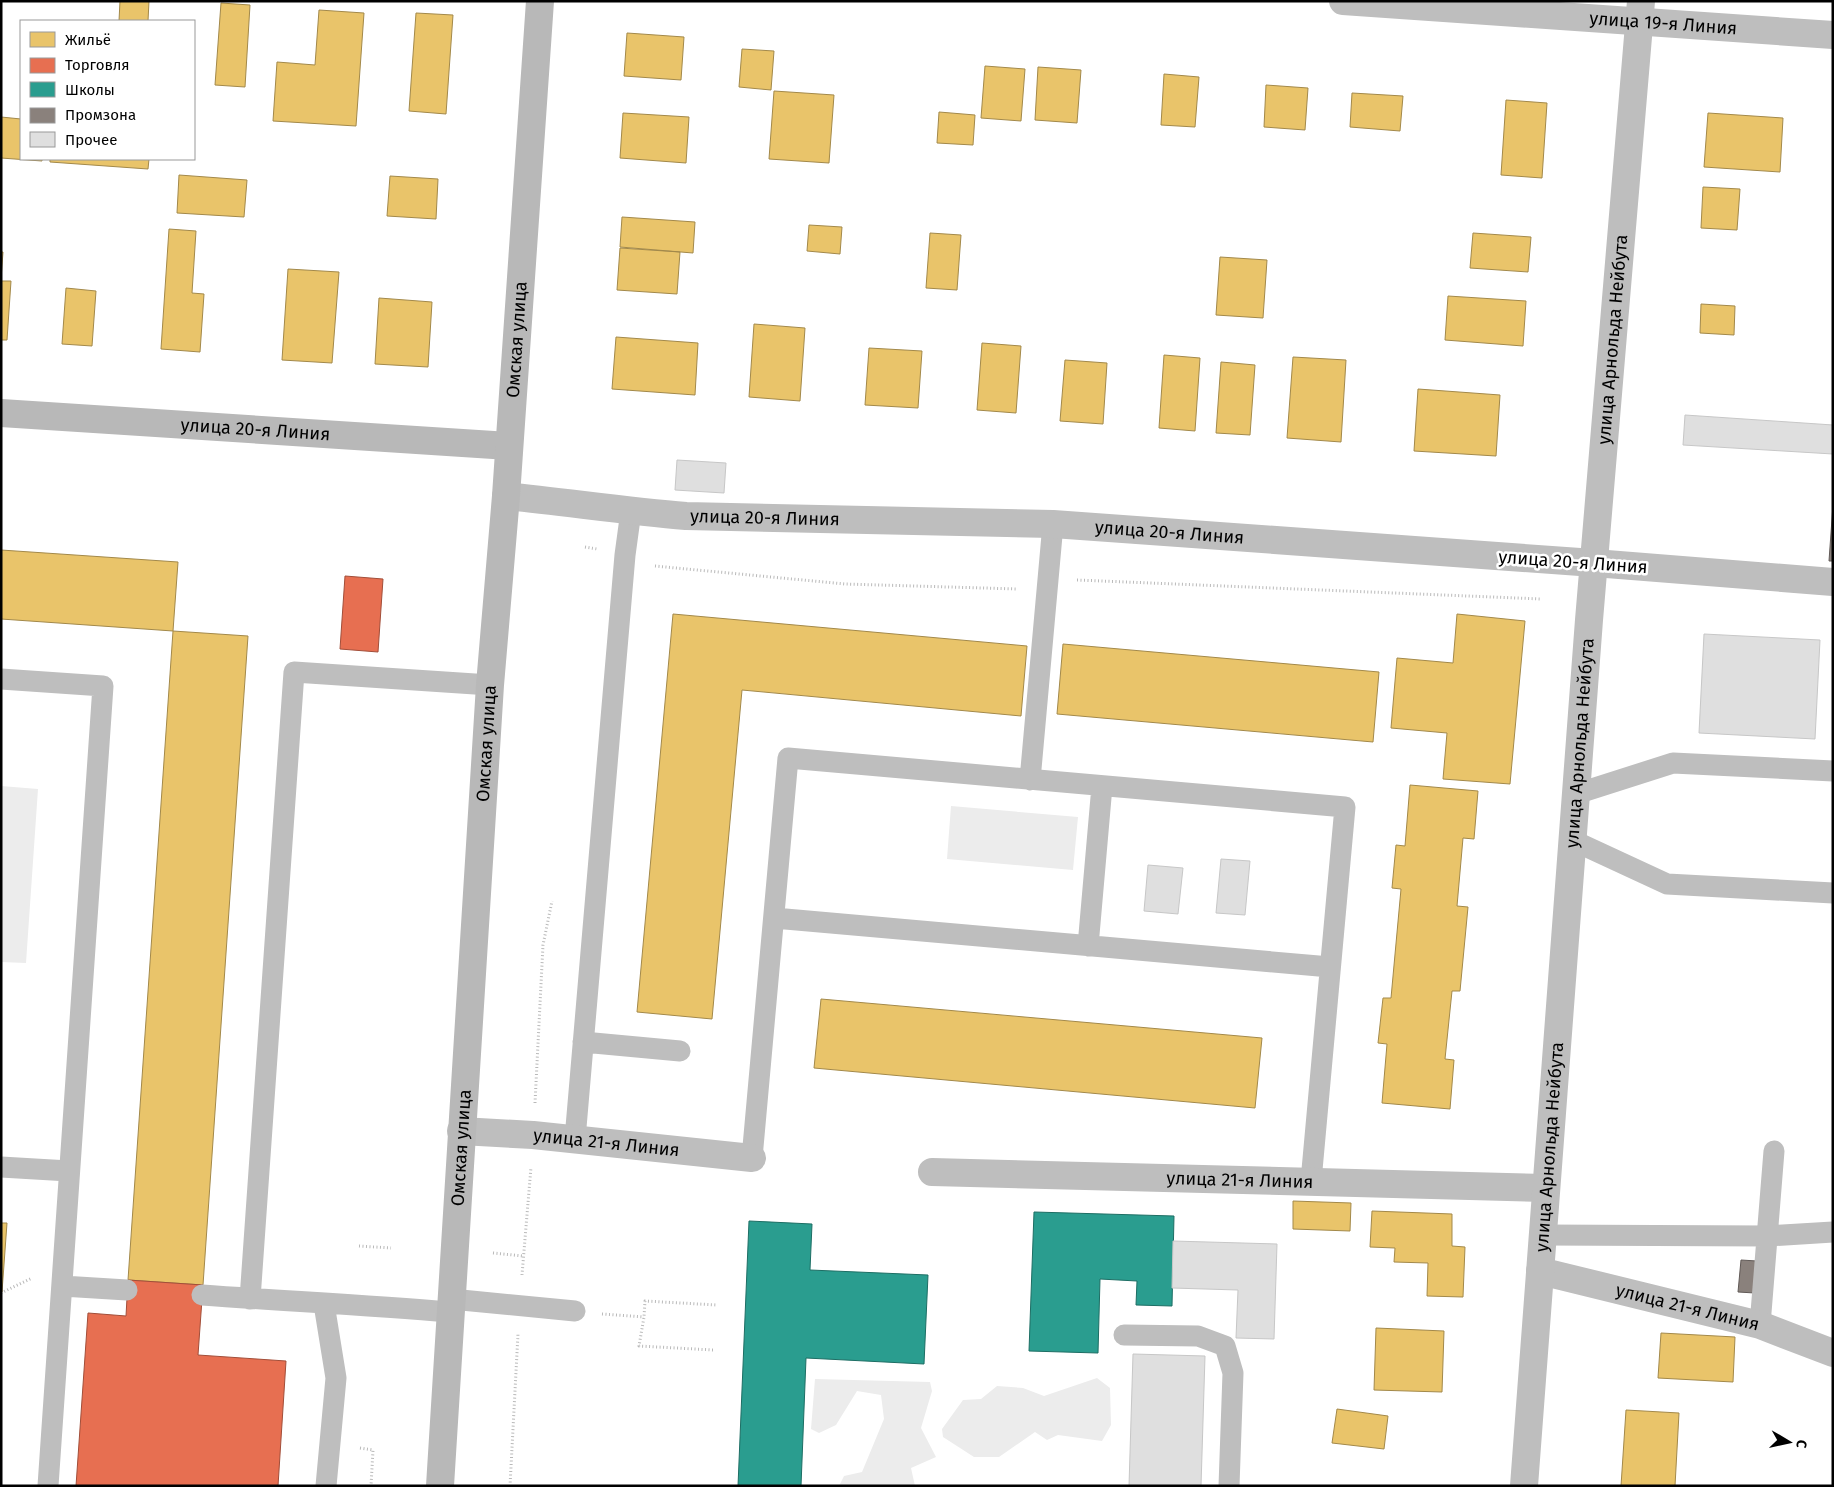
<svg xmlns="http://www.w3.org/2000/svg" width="1834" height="1487" font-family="'Fira Sans',sans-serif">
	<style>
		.green { fill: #ececec }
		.homes { fill: #e9c46a; stroke: #a3894a }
		.shops { fill: #e76f51; stroke: #a24e39 }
		.schools { fill: #2a9d8f; stroke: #1d6e64 }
		.industry { fill: #8a817c; stroke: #615a57 }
		.building { fill: #dfdfdf; stroke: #c7c7c7 }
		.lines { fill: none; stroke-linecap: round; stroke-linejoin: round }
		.path { stroke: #b9b9b9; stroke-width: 3; stroke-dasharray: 1 2.5; stroke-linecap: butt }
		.service { stroke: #bebebe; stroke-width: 21 }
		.minor { stroke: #bebebe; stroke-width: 28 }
		.tertiary { stroke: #bebebe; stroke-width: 28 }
		.secondary { stroke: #b8b8b8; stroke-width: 28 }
		.labels { text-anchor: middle; stroke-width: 5; stroke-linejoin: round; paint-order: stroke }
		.street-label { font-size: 18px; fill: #000; stroke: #fff }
	</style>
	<rect width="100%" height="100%" fill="#fff"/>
	<!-- green -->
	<path class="green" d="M1 786 38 789 26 963 1 962Z
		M951 806 1078 817 1073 870 947 859Z
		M1097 1378 1110 1388 1111 1425 1102 1441 1058 1435 1047 1440 1035 1432 999 1457H974L943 1437 942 1429 963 1400 981 1399 997 1386 1023 1388 1044 1396Z
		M815 1379 930 1382 932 1391 921 1428 936 1457 911 1468 915 1486H839L844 1476 862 1472 884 1419 881 1395 857 1391 836 1425 819 1433 811 1429Z"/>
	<!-- homes -->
	<path class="homes" d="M120 1H149L148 21H119Z
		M221 3 250 5 245 87 215 85Z
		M319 10 364 13 356 126 273 121 277 62 315 65Z
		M416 13 453 15 446 114 409 111Z
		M627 33 684 37 681 80 624 76Z
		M742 49 774 51 771 90 739 87Z
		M985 66 1025 69 1021 121 981 118Z
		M1038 67 1081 70 1077 123 1035 120Z
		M1164 74 1199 77 1195 127 1161 125Z
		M1266 85 1308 88 1305 130 1264 127Z
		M774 91 834 95 829 163 769 159Z
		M1352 93 1403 96 1400 131 1350 127Z
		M1506 100 1547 103 1542 178 1501 175Z
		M939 112 975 115 973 145 937 143Z
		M623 113 689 117 686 163 620 158Z
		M1708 113 1783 118 1780 172 1704 167Z
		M1 117 21 119V159H42V161L1 158Z
		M50 159H149L148 169 50 162Z
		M179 175 247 180 244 217 177 213Z
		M390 176 438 179 436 219 387 216Z
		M1703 187 1740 189 1737 230 1701 228Z
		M622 217 695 222 693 253 620 247Z
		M809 225 842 227 840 254 807 251Z
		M169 229 196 231 192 293 204 294 200 352 161 349Z
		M930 233 961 235 957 290 926 288Z
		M1473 233 1531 237 1528 272 1470 268Z
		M620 248 680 252 677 294 617 290Z
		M1 252H3L1 279Z
		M1220 257 1267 260 1263 318 1216 315Z
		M288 269 339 272 332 363 282 360Z
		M1 281H11L7 340H1Z
		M66 288 96 291 92 346 62 344Z
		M1448 296 1526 301 1523 346 1445 340Z
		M379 298 432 302 428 367 375 364Z
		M1701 304 1735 306 1734 335 1700 333Z
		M754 324 805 328 800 401 749 397Z
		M616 337 698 343 695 395 612 389Z
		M982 343 1021 346 1016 413 977 410Z
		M869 348 922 351 918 408 865 405Z
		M1164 355 1200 358 1195 431 1159 428Z
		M1293 357 1346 360 1341 442 1287 438Z
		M1065 360 1107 363 1103 424 1060 421Z
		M1221 362 1255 365 1250 435 1216 433Z
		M1418 389 1500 395 1496 456 1414 451Z
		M1 550 178 562 173 631 1 619Z
		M673 614 1027 646 1021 716 742 690 712 1019 637 1012Z
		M1457 614 1525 621 1510 784 1443 779 1447 733 1391 728 1397 658 1453 663Z
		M173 631 248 636 203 1285 128 1280Z
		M1063 644 1379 672 1373 742 1057 714Z
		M1410 785 1478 791 1474 839 1463 838 1457 906 1468 907 1460 991H1452L1445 1059 1454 1060 1450 1109 1382 1103 1387 1044 1378 1043 1383 998H1391L1401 889 1392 888 1396 845 1405 846Z
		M821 999 1262 1038 1255 1108 814 1068Z
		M1293 1201 1351 1203 1350 1231 1293 1229Z
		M1372 1211 1452 1214V1246L1465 1247 1463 1297 1427 1296 1428 1263 1394 1262 1395 1248 1370 1247Z
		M1 1223H7L2 1292H1Z
		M1376 1328 1444 1331 1442 1392 1374 1390Z
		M1661 1333 1735 1337 1733 1382 1658 1378Z
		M1337 1409 1388 1416 1384 1449 1332 1443Z
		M1626 1410 1679 1413 1675 1486H1621Z"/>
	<!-- shops -->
	<path class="shops" d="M345 576 383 579 378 652 340 649Z
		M128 1280 203 1285 198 1355 286 1361 278 1486H76L88 1313 126 1316Z"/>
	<!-- schools -->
	<path class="schools" d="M1034 1212 1174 1216 1172 1306 1136 1305 1137 1281 1100 1279 1098 1353 1029 1351Z
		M749 1221 812 1224 810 1270 928 1275 924 1364 806 1358 801 1486H738Z"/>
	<!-- industry -->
	<path class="industry" d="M1833 505V561H1829Z
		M1741 1260 1757 1261 1755 1293 1738 1292Z"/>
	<!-- building -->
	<path class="building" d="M1685 415 1833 425V454L1683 445Z
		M677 460 726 463 724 493 675 490Z
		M1704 634 1820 640 1815 739 1699 733Z
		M1221 859 1250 861 1245 915 1216 913Z
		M1148 865 1183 868 1178 914 1144 911Z
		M1173 1241 1277 1244 1274 1339 1236 1338 1238 1290 1172 1288Z
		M1133 1354 1205 1356 1201 1486H1129Z"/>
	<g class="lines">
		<!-- path -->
		<path class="path" d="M585 547 597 549
			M655 566 845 584 1018 589
			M1077 580 1541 599
			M535 1103 543 945 552 901
			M359 1246 391 1248
			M493 1253 523 1256
			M522 1275 531 1167
			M1 1293 32 1278
			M602 1314 644 1317
			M713 1350 639 1346 644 1317 645 1301 717 1305
			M360 1448 373 1450 371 1486
			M510 1486 518 1334"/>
		<!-- service -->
		<path class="service" d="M1 679 103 686 48 1486
			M1030 780 1053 524
			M1576 794 1673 763 1833 771
			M1572 840 1667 884 1833 893
			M774 918 1330 967
			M1088 946 1102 786
			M583 1042 680 1051
			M575 1139 625 555 631 511
			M752 1158 788 758 1345 807 1311 1181
			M1 1167 69 1171
			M1542 1235 1768 1236 1833 1232
			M62 1286 127 1290
			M202 1295C285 1301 367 1305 450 1312
			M250 1299 294 672 490 685
			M451 1299 575 1311
			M324 1304 336 1378 326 1486
			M1760 1325 1774 1151
			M1124 1335 1198 1336 1225 1346 1233 1373 1229 1486"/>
		<!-- minor -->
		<g class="minor">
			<path id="s1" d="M1343 1 1833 35"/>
			<path d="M1594 563 1833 582"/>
			<path id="s2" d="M461 1131 533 1135 752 1158"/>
			<path id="s3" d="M932 1172 1546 1188"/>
			<path id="s4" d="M1540 1271 1760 1325 1833 1353"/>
		</g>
		<!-- tertiary -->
		<g class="tertiary">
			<path id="s5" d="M506 496C566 502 626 511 686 516L1053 524 1594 563"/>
			<path id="s6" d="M1524 1486 1589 620 1641 1"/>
		</g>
		<!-- secondary -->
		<g class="secondary">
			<path id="s7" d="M1 413 509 446"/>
			<path id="s8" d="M440 1486 490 685 506 496 540 1"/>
		</g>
	</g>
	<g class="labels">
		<!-- street labels -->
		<g class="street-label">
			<text dy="6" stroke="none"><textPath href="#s1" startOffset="321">улица 19-я Линия</textPath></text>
			<text dy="6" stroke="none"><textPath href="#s8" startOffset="1149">Омская улица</textPath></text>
			<text dy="6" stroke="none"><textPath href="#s6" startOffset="1150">улица Арнольда Нейбута</textPath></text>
			<text dy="6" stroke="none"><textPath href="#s7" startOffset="255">улица 20-я Линия</textPath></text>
			<text dy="6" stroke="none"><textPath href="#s5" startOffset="260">улица 20-я Линия</textPath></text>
			<text dy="6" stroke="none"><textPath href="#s5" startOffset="665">улица 20-я Линия</textPath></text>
			<text transform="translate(1573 562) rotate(4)" y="6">улица 20-я Линия</text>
			<text dy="6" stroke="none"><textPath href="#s8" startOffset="744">Омская улица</textPath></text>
			<text dy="6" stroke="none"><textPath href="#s6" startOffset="745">улица Арнольда Нейбута</textPath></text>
			<text dy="6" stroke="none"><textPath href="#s2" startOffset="146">улица 21-я Линия</textPath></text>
			<text dy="6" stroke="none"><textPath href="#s8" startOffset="339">Омская улица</textPath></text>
			<text dy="6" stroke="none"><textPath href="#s6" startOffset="340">улица Арнольда Нейбута</textPath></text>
			<text dy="6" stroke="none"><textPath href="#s3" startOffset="308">улица 21-я Линия</textPath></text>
			<text dy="6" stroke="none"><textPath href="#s4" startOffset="152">улица 21-я Линия</textPath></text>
		</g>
	</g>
	<!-- border -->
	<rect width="1834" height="1487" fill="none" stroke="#000000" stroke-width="5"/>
	<!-- legend -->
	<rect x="20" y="20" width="175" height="140" fill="#ffffff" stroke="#999999"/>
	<rect x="30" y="32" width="25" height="15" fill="#e9c46a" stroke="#999999"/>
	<text x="65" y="45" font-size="15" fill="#000000">Жильё</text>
	<rect x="30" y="58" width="25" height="15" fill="#e76f51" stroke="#999999"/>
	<text x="65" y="70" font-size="15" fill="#000000">Торговля</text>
	<rect x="30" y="82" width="25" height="15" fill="#2a9d8f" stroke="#999999"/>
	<text x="65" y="95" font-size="15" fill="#000000">Школы</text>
	<rect x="30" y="108" width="25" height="15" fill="#8a817c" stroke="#999999"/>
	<text x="65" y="120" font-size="15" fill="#000000">Промзона</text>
	<rect x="30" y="132" width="25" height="15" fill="#dfdfdf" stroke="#999999"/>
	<text x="65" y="145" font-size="15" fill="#000000">Прочее</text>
	<!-- north arrow -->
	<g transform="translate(1789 1442) rotate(99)" stroke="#ffffff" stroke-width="4" paint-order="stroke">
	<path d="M0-4L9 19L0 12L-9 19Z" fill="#000000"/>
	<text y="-8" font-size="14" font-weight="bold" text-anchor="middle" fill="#000000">С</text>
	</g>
</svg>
